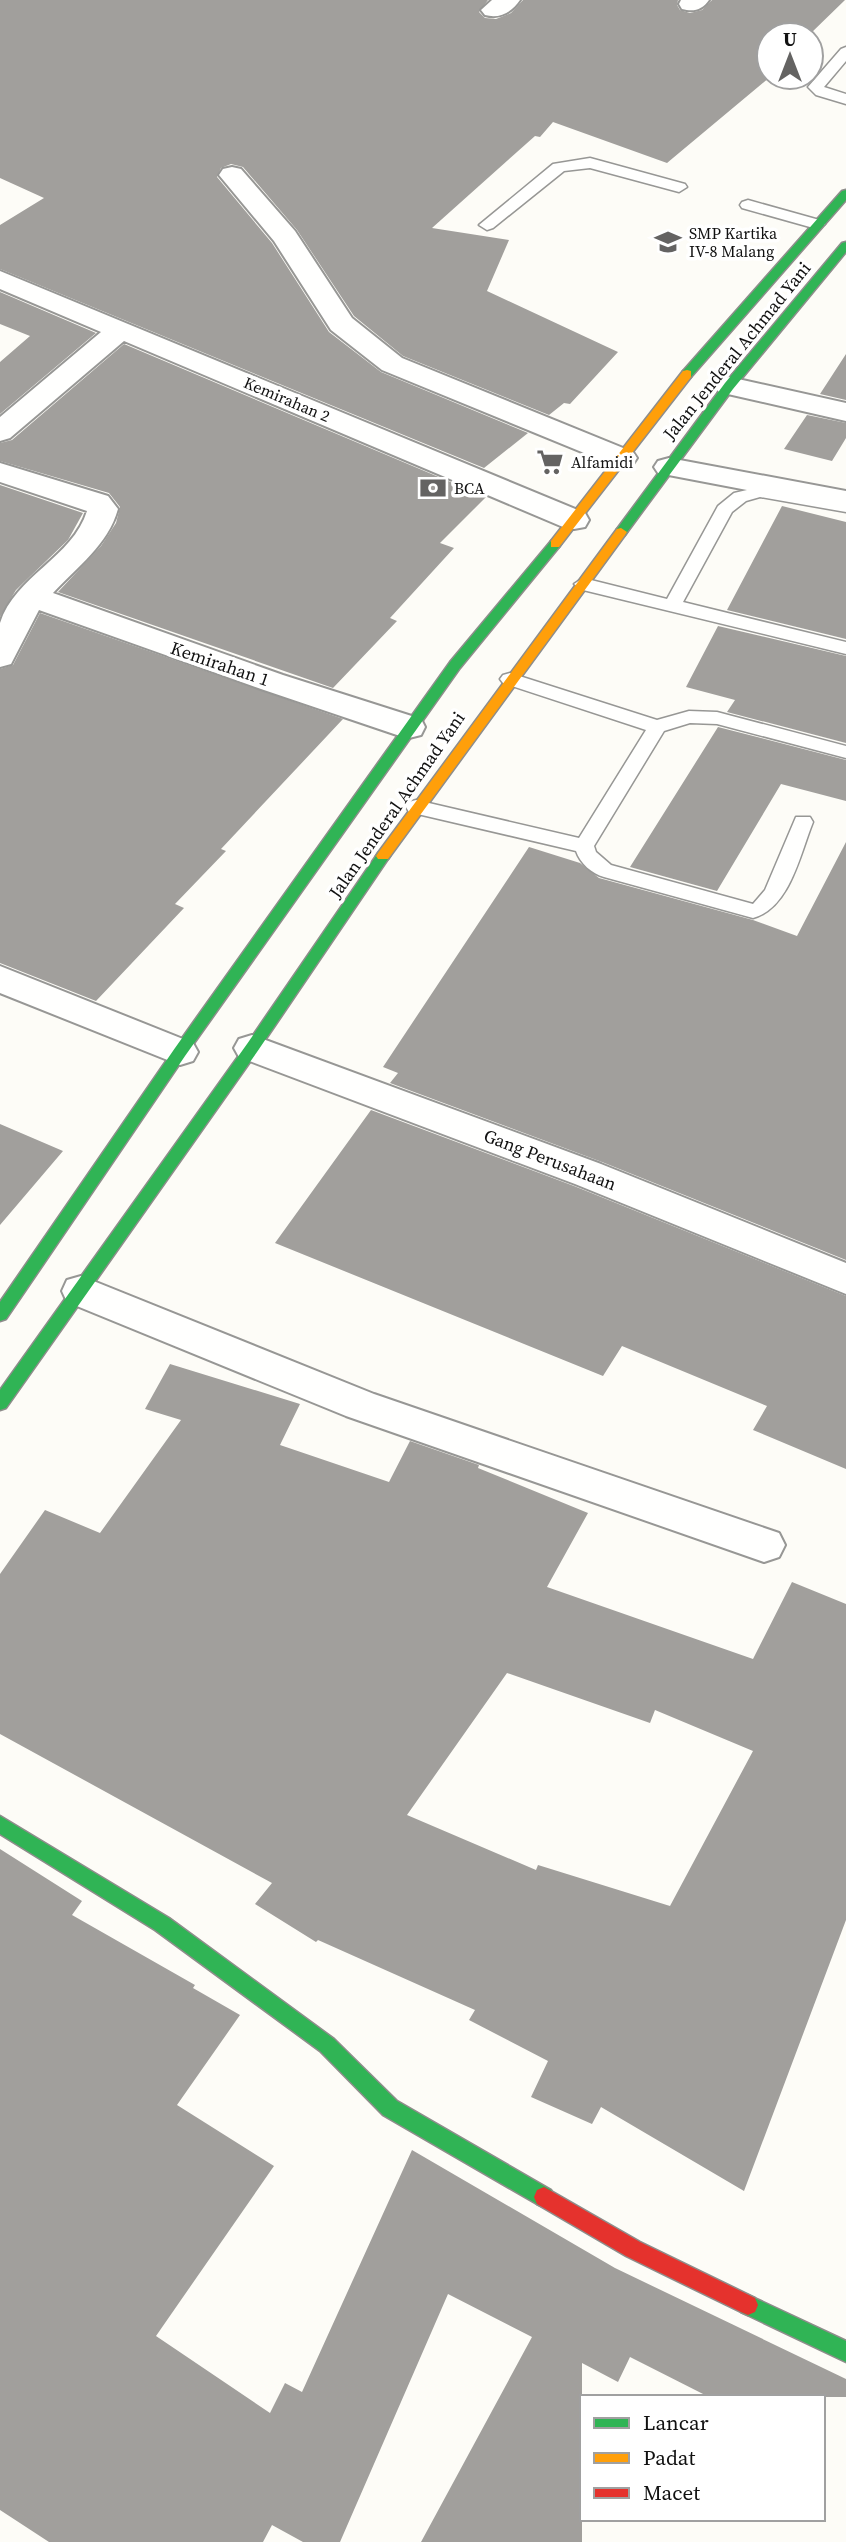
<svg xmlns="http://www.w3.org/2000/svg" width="846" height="2542" font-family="'Source Serif 4',serif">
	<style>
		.building { fill: #a19f9c; fill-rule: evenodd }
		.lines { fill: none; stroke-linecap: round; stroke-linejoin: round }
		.lane-casing { stroke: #979795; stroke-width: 3 }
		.street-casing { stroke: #979795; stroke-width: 4 }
		.fast-casing { stroke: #8e8d8b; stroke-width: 3 }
		.slow-casing { stroke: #8e8d8b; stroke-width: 3 }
		.jam-casing { stroke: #8e8d8b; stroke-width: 3 }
		.lane { fill: #fffffe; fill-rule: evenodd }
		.street { fill: #fffffe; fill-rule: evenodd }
		.fast { fill: #30b455; fill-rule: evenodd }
		.slow { fill: #ff9f0a; fill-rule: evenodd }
		.jam { fill: #e5322d; fill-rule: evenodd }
		.labels { text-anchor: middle; stroke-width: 7; stroke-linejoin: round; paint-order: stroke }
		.far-poi-label { font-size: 16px; fill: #111; stroke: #fff; text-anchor: start }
		.far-street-label { font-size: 16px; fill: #111; stroke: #fff }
		.street-label { font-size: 18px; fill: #111; stroke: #fff }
	</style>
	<rect width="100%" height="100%" fill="#fdfcf7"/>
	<!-- building -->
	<path class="building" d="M0 0H488L479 12 485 18 496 19 511 13 523 0H678L677 5 680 10 690 13 702 10 712 0H845L809 35H769L770 77 667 163 553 122 540 137 535 136 432 228 509 240 487 291 618 352 570 404 564 403 549 415 403 356 354 316 297 230 243 167 231 164 221 168 217 177 272 243 329 332 381 372 528 433 484 468 0 269V225L44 198 0 178Z
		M0 292 96 333 0 414V362L30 336 0 324Z
		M124 344 486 497 440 543 454 548 390 618 397 621 333 688 58 592 101 546 116 523 120 507 109 493 0 461V443L12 440Z
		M846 354V400L820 394Z
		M807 415 846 423V438L832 461 784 449Z
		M0 485 83 513 68 540 16 590 0 617Z
		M782 506 846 522V639L727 610Z
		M40 613 343 719 221 849 226 851 175 904 184 908 96 1001 0 963V669L13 665Z
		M718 626 846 656V743L727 712 735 700 686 687Z
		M718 727 846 760V801L781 784 717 891 630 867Z
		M846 842V1260L602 1162 390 1083 398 1073 383 1067 529 847 580 863 599 878 753 920 797 936Z
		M371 1110 574 1186 846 1296V1469L753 1430 767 1406 622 1346 603 1376 275 1243Z
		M0 1124 63 1151 0 1225Z
		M170 1364 300 1404 280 1445 389 1482 410 1441 479 1465 478 1468 588 1513 547 1587 753 1659 792 1582 846 1604V1920L744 2191 601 2107 592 2124 531 2097 548 2061 469 2020 475 2010 318 1940 316 1942 255 1904 272 1883 0 1734V1574L45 1510 100 1533 181 1420 145 1409ZM507 1673 650 1723 655 1710 753 1751 670 1906 538 1865 536 1870 407 1815Z
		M0 1849 82 1901 72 1915 195 1985 193 1988 240 2015 177 2105 274 2166 156 2336 270 2413 285 2383 302 2392 412 2150 615 2268 846 2379V2397H709L630 2357 618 2382 582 2363V2542H421L532 2337 448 2294 340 2542H303L272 2525 263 2542H49L0 2510Z"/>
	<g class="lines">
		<!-- lane casing -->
		<g class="lane-casing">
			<path id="lane" d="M846 47V61L824 87 846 94V104L816 95 808 87 841 49Z
				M590 158 685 184 687 187 679 192 590 168 564 171 493 228 487 230 479 225 553 164Z
				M748 200 823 221 825 224 817 229 742 208 740 205 742 202Z
				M760 487 846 502V512L760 497 746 501 732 512 683 602 846 642V654L583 590 574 584 583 578 667 599 718 506 734 493Z
				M510 673 657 720 689 711 717 712 846 746V758L717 724 690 723 664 731 594 846 596 852 611 865 753 904 765 890 796 817H810L813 822C800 854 790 908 753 918L604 877C592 874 580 863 576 851L409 812 406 807 409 802 416 800 579 838 646 730 503 683 500 679 503 675Z"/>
		</g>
		<!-- street casing -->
		<g class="street-casing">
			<path id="street" d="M492 0H520C512 12 500 19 485 15L481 10Z
				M681 0H709C702 10 694 12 682 9L679 4Z
				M232 167 241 169 295 231 352 318 402 358 633 452 637 458 633 464 622 467 611 464 382 370 331 330 274 241 219 175 223 169Z
				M0 271 585 513 589 520 585 527 574 529 563 527 124 341 10 438 0 441V417L101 332 0 289Z
				M729 377 846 403V421L719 392 714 386 719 380Z
				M669 458 846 491V509L658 473 654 467 658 461Z
				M0 463 108 496 118 509C108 545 77 567 53 593L283 675 421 719 425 727 421 735 409 738 397 735 261 689 39 610 11 664 0 667C0 654 0 636 0 623 15 576 73 557 87 511L0 482Z
				M0 966 193 1043 198 1052 193 1061 180 1065 0 993Z
				M252 1035 601 1164 846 1263V1294L575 1184 239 1057 234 1048 239 1039Z
				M81 1276 374 1394 779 1533 785 1545 779 1557 764 1562 346 1416 67 1302 62 1291 67 1280Z"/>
		</g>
		<!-- fast casing -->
		<g class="fast-casing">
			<path id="fast" d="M846 190V200L691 377H683V371L842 191Z
				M846 242V252L733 389 625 535H617V529L725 383 842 243Z
				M555 540 561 544 559 547 460 668 185 1056 6 1319 0 1321V1302L175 1048 450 662 551 541Z
				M383 851 390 856 388 859 257 1052 6 1408 0 1410V1390L247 1044 378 853Z
				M0 1816 169 1918 334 2039 397 2101 551 2190 554 2197 551 2204 544 2207 537 2204 383 2115 320 2051 155 1930 0 1834Z
				M748 2295 846 2341V2362L741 2312 738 2305 741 2298Z"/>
		</g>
		<!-- slow casing -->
		<g class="slow-casing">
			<path id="slow" d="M687 370 691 371V377L559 547H551V541L683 371Z
				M621 528 627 532 625 535 388 859H378L376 856 378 853 617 529Z"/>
		</g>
		<!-- jam casing -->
		<g class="jam-casing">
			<path id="jam" d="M544 2187 640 2242 755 2298 758 2305 755 2312 748 2315 741 2312 626 2256 537 2204 534 2197 537 2190Z"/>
		</g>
		<!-- lane -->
		<use href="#lane" class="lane"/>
		<!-- street -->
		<use href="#street" class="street"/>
		<!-- fast -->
		<use href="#fast" class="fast"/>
		<!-- slow -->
		<use href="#slow" class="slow"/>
		<!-- jam -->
		<use href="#jam" class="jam"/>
	</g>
	<!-- icons -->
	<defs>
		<g id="school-bare" transform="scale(2.1)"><path d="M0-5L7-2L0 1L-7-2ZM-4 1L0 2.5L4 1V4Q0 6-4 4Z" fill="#646362" stroke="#fff" stroke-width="2.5" paint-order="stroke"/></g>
		<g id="supermarket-bare" transform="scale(2.1)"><path d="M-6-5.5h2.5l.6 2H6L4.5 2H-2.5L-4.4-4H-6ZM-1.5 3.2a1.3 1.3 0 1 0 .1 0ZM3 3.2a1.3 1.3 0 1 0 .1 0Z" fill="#646362" stroke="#fff" stroke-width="2.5" paint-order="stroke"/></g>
		<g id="bank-bare" transform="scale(2.1)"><path d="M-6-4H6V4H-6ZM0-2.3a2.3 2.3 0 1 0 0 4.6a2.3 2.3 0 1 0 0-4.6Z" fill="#646362" stroke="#fff" stroke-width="2.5" paint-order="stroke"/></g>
	</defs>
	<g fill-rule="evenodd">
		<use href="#school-bare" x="668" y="242"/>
		<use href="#supermarket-bare" x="550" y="462"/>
		<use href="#bank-bare" x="433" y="488"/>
	</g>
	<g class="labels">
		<!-- far-poi labels -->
		<g class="far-poi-label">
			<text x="689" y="239">SMP Kartika<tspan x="689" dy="18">IV-8 Malang</tspan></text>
			<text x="571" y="468">Alfamidi</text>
			<text x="454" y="494">BCA</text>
		</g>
		<!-- far-street labels -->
		<g class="far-street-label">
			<text transform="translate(287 399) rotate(23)" y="6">Kemirahan 2</text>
		</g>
		<!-- street labels -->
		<g class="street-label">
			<text transform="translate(737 351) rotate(-51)" y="6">Jalan Jenderal Achmad Yani</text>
			<text transform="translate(220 664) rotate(19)" y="6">Kemirahan 1</text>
			<text transform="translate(397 805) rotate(-55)" y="6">Jalan Jenderal Achmad Yani</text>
			<text transform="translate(550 1160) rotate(21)" y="6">Gang Perusahaan</text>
		</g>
	</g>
	<!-- legend -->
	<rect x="580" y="2395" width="245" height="126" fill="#ffffff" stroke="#a0a0a0" stroke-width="2"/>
	<rect x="594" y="2418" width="35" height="10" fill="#30b455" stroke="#a0a0a0" stroke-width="2"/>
	<text x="643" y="2430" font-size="21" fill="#111111">Lancar</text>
	<rect x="594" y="2453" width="35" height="10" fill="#ff9f0a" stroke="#a0a0a0" stroke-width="2"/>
	<text x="643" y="2465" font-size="21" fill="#111111">Padat</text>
	<rect x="594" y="2488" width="35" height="10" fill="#e5322d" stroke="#a0a0a0" stroke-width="2"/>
	<text x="643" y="2500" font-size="21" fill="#111111">Macet</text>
	<!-- north arrow -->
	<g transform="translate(790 56)"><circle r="33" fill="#ffffff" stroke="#a0a0a0" stroke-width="2"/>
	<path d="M0-5L12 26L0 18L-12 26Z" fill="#646362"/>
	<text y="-10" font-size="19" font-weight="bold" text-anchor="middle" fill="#111111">U</text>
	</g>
</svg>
